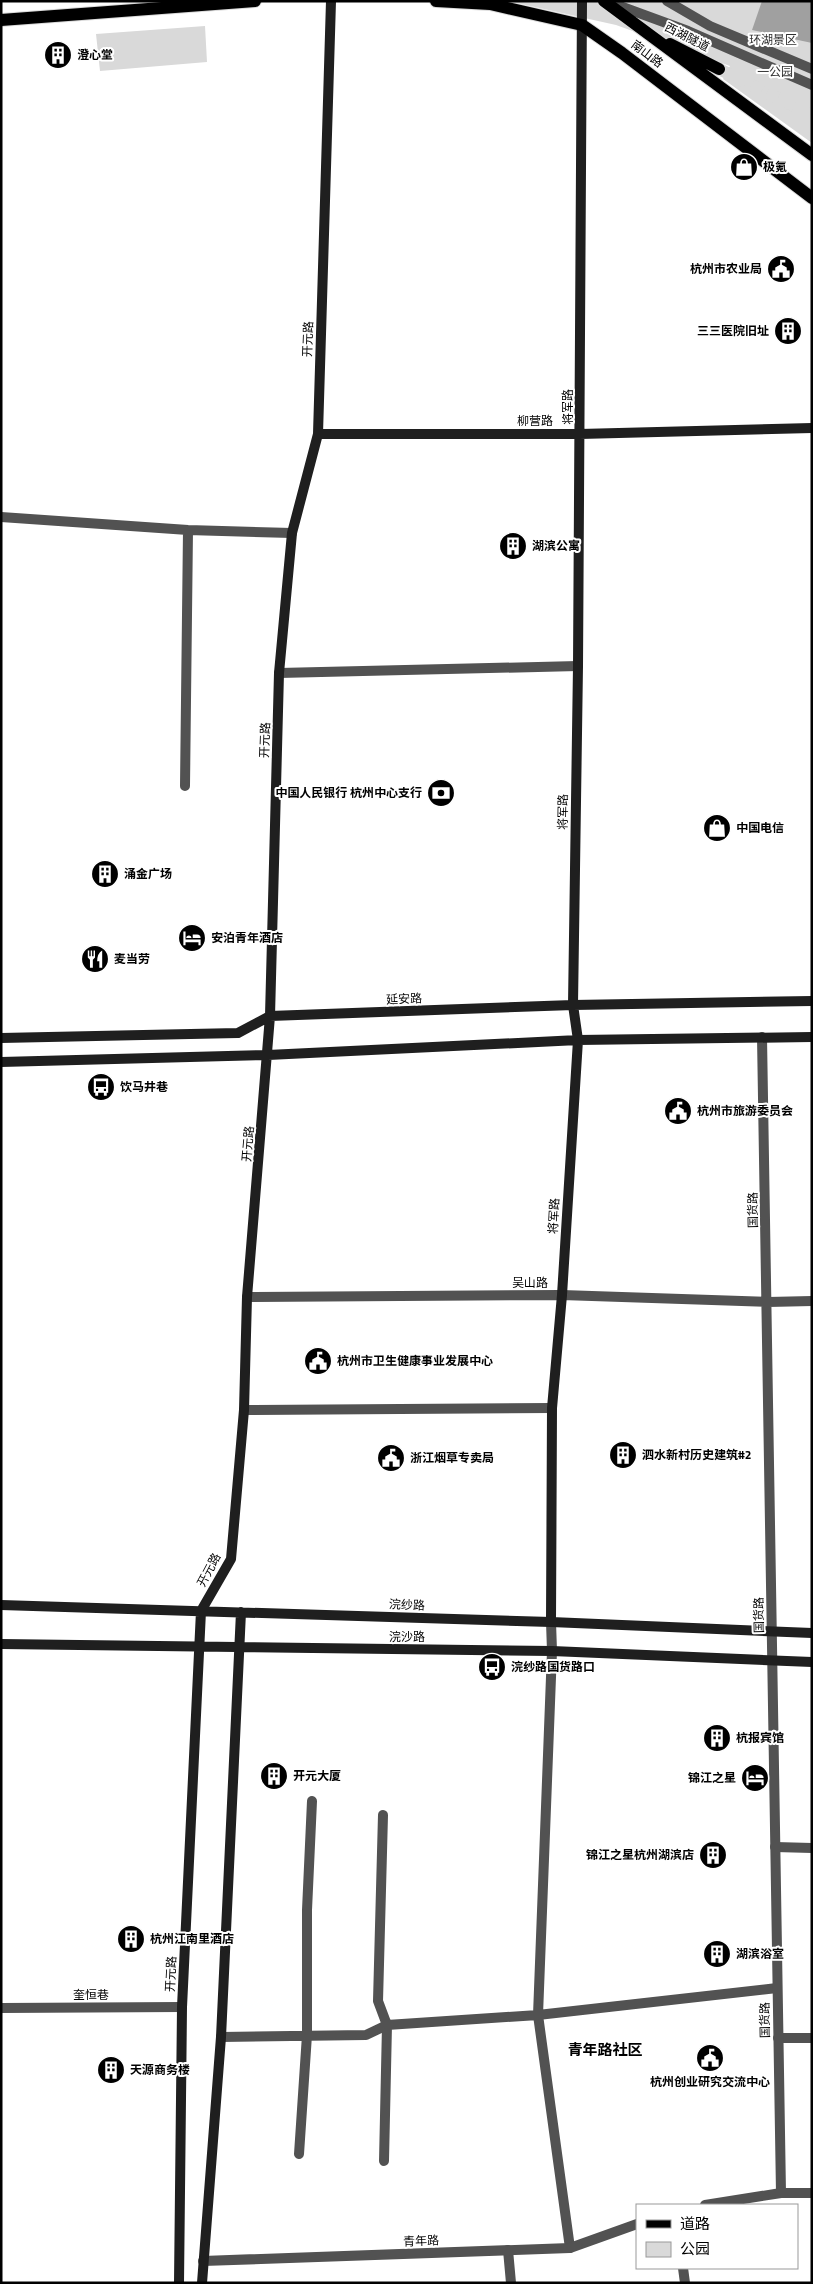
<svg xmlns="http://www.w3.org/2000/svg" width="813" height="2284" font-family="'Titillium Web','Noto Sans SC',sans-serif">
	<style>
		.green { fill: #d9d9d9 }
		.water { fill: #a0a0a0 }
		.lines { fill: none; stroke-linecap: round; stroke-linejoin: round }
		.primary-tunnel { stroke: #d9d9d9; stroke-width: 12; stroke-dasharray: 12 6; stroke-linecap: butt }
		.primary-casing { stroke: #dbdbdb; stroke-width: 14 }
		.lane { stroke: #525252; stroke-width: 10 }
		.street { stroke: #525252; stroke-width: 10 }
		.secondary { stroke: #1f1f1f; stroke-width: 10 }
		.primary { stroke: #000; stroke-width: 12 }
		.labels { text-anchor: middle; stroke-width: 4; stroke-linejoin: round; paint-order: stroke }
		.street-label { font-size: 12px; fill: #000; stroke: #fff }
		.park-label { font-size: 12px; fill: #303030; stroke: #fff }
		.poi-label { font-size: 12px; font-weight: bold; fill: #000; stroke: #fff; text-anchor: start }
		.quarter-label { font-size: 15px; font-weight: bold; fill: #000; stroke: #fff }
	</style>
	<rect width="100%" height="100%" fill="#fff"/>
	<!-- green -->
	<path class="green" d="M508 1H812V143L723 79 730 66 616 25Z
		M205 26 207 62 100 71 96 34Z"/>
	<!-- water -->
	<path class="water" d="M762 1H812V43L752 30Z"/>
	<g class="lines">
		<!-- primary-tunnel -->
		<path class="primary-tunnel" d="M719 69 812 115"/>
		<!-- primary casing -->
		<g class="primary-casing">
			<path id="primary" d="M436 1 490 4 582 25 622 53 812 198
				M604 1 812 155
				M1 20 255 1
				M670 44 719 69"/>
		</g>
		<!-- lane -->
		<path class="lane" d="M609 2 688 31 812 85
			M1 517 188 530 292 533
			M279 673 578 666
			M185 786 188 530
			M244 1410 552 1408
			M551 1622 552 1651 538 2015 570 2248
			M383 1815 378 2001 387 2025 384 2161
			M775 1847 812 1848
			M1 2008 182 2007
			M221 2037 366 2035 387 2025 538 2015 777 1988
			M778 2038H812
			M299 2154 307 2035V1910L312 1801
			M508 2250 511 2283
			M683 2268 685 2283"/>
		<!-- street -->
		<path class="street" d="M667 1 710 26 812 69
			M762 1037 781 2193
			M247 1297 562 1295 768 1302 812 1301
			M705 2205 781 2193H812
			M203 2261 570 2248 637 2224"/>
		<!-- secondary -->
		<path class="secondary" d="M318 434H580L812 428
			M1 1038 238 1033 270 1016 573 1005 812 1001
			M1 1062 268 1055 578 1040 812 1037
			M1 1605 551 1622 812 1633
			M551 1622 552 1408 562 1295 578 1040 573 1005 578 666 582 1
			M1 1644 552 1651 812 1662
			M179 2283 182 2007 201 1611 231 1559 244 1410 247 1297 270 1016 279 673 292 533 318 434 331 1
			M202 2283 221 2037 241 1612"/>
		<!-- primary -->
		<use href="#primary" class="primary"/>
	</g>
	<!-- icons -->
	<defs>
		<g id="building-disc" transform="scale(1.4375)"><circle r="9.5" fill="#000" stroke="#fff"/><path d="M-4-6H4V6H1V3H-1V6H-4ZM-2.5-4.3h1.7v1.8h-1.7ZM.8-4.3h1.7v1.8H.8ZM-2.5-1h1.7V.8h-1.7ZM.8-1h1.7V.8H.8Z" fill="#fff"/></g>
		<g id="shop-disc" transform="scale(1.4375)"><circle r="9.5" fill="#000" stroke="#fff"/><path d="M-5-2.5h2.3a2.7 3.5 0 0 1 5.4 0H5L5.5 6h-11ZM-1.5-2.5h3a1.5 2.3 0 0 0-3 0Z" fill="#fff"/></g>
		<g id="civic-disc" transform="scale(1.4375)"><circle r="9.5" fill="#000" stroke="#fff"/><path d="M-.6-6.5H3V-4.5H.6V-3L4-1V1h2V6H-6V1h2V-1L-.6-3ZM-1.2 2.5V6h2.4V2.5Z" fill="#fff"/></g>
		<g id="bank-disc" transform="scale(1.4375)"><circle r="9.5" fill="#000" stroke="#fff"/><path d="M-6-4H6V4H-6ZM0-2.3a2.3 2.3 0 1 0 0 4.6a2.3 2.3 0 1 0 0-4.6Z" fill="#fff"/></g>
		<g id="hotel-disc" transform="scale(1.4375)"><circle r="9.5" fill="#000" stroke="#fff"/><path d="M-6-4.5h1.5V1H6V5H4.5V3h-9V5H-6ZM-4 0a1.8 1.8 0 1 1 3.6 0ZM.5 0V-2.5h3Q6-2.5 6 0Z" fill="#fff"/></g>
		<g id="restaurant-disc" transform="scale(1.4375)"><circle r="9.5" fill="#000" stroke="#fff"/><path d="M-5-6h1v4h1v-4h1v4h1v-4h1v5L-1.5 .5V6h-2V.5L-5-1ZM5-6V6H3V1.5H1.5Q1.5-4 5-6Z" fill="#fff"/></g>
		<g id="bus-disc" transform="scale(1.4375)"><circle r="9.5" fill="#000" stroke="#fff"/><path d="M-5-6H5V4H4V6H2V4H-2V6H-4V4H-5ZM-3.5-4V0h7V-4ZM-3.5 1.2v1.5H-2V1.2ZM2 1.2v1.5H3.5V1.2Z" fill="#fff"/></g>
	</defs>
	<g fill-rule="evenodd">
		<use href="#building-disc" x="58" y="55"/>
		<use href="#shop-disc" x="744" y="167"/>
		<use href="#civic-disc" x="781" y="269"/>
		<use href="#building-disc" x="788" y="331"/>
		<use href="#building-disc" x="513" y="546"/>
		<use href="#bank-disc" x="441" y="793"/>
		<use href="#shop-disc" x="717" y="828"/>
		<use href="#building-disc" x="105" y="874"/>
		<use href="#hotel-disc" x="192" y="938"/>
		<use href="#restaurant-disc" x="95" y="959"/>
		<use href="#bus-disc" x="101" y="1087"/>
		<use href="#civic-disc" x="678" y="1111"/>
		<use href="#civic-disc" x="318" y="1361"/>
		<use href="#building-disc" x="623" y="1455"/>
		<use href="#civic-disc" x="391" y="1458"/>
		<use href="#bus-disc" x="492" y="1667"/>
		<use href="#building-disc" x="717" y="1738"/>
		<use href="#building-disc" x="274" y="1776"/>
		<use href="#hotel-disc" x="755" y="1778"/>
		<use href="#building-disc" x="713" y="1855"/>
		<use href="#building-disc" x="131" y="1939"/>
		<use href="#building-disc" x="717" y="1954"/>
		<use href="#civic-disc" x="710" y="2058"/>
		<use href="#building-disc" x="111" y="2070"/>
	</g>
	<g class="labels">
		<!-- street labels -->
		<g class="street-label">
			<text transform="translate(687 37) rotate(27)" y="4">西湖隧道</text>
			<text transform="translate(647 54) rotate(37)" y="4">南山路</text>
			<text transform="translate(308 339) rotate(-88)" y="4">开元路</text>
			<text transform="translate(568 407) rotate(-90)" y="4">将军路</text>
			<text x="535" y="425">柳营路</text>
			<text transform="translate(265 740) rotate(-88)" y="4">开元路</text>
			<text transform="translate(563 812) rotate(-89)" y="4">将军路</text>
			<text transform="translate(404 999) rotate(-2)" y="4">延安路</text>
			<text transform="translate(248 1144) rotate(-85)" y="4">开元路</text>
			<text transform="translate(753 1210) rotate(-91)" y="4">国货路</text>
			<text transform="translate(554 1216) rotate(-87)" y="4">将军路</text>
			<text x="530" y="1287">吴山路</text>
			<text transform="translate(209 1570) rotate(-62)" y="4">开元路</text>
			<text transform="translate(407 1605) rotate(2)" y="4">浣纱路</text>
			<text transform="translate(759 1615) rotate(-91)" y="4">国货路</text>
			<text x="407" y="1641">浣沙路</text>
			<text transform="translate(171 1974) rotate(-87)" y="4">开元路</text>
			<text x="91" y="1999">奎恒巷</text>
			<text transform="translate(765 2020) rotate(-91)" y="4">国货路</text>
			<text transform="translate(421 2241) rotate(-2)" y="4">青年路</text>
		</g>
		<!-- park labels -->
		<g class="park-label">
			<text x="773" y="44">环湖景区</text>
			<text x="775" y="76">一公园</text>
		</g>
		<!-- poi labels -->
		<g class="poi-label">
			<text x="77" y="59">澄心堂</text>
			<text x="763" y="171">极氪</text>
			<text x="762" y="273" text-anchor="end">杭州市农业局</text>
			<text x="769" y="335" text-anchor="end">三三医院旧址</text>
			<text x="532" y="550">湖滨公寓</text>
			<text x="422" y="797" text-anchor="end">中国人民银行 杭州中心支行</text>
			<text x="736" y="832">中国电信</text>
			<text x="124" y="878">涌金广场</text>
			<text x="211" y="942">安泊青年酒店</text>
			<text x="114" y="963">麦当劳</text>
			<text x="120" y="1091">饮马井巷</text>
			<text x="697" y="1115">杭州市旅游委员会</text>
			<text x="337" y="1365">杭州市卫生健康事业发展中心</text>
			<text x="642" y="1459">泗水新村历史建筑#2</text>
			<text x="410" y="1462">浙江烟草专卖局</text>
			<text x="511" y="1671">浣纱路国货路口</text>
			<text x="736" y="1742">杭报宾馆</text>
			<text x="293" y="1780">开元大厦</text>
			<text x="736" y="1782" text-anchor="end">锦江之星</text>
			<text x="694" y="1859" text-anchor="end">锦江之星杭州湖滨店</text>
			<text x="150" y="1943">杭州江南里酒店</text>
			<text x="736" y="1958">湖滨浴室</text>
			<text x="130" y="2074">天源商务楼</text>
			<text x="710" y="2086" text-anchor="middle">杭州创业研究交流中心</text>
		</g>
		<!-- quarter labels -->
		<g class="quarter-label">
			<text x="605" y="2055">青年路社区</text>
		</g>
	</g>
	<!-- border -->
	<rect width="813" height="2284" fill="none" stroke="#000000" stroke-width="5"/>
	<!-- legend -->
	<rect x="636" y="2204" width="162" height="65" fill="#ffffff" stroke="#999999"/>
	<rect x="646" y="2220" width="25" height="8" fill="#000000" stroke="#999999"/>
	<text x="680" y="2229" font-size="15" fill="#000000">道路</text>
	<rect x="646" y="2242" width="25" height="15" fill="#d9d9d9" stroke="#999999"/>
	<text x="680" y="2254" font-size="15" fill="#000000">公园</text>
</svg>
